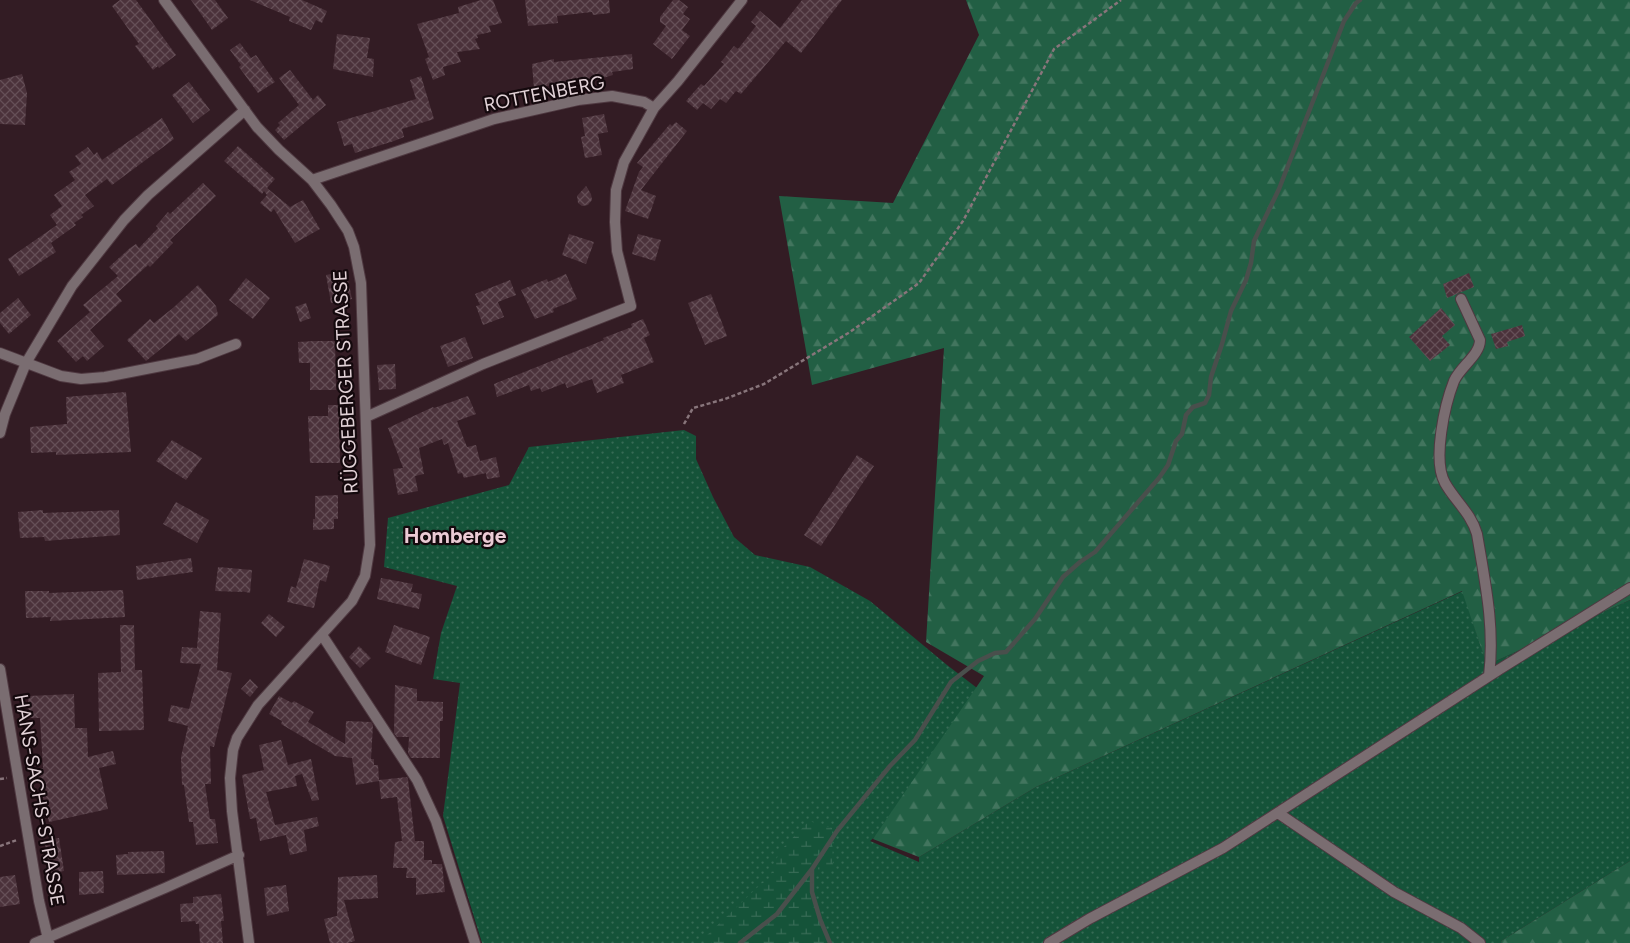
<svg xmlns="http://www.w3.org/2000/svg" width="1630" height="943" font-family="Figtree,sans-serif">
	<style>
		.grass { fill: url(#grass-dots) }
		.forest { fill: url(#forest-firs) }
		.wetland { fill: url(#wetland-marsh) }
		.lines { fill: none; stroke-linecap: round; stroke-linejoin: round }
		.stream { stroke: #494f4c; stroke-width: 4.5 }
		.building { fill: url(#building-cross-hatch) }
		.minor-casing { stroke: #4f3941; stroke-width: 12 }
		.path { stroke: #88757b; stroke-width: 2.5; stroke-dasharray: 4 2.5; stroke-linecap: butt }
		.minor { stroke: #7a6d71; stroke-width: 10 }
		.labels { text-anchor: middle; stroke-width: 4.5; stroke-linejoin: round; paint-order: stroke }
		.street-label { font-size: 19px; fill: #e2d2d7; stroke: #14090d }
		.quarter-label { font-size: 21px; font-weight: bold; fill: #ebcbd5; stroke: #14090d }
	</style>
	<defs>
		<pattern id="grass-dots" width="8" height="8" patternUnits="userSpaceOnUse" patternTransform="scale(1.25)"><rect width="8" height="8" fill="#155339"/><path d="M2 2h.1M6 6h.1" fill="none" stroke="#376b55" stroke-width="1.8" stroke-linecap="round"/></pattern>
		<pattern id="forest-firs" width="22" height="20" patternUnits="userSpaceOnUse" patternTransform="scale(1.25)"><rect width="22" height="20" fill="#225f44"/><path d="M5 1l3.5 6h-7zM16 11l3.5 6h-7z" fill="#42755e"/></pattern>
		<pattern id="wetland-marsh" width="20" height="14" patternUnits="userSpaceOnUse" patternTransform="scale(1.25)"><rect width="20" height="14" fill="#155339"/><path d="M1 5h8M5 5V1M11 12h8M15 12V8" fill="none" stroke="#376b55"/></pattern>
		<pattern id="building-cross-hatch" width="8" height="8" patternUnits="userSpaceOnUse" patternTransform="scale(1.25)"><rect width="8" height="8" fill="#4b323b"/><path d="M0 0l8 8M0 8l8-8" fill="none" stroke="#654f57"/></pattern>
	</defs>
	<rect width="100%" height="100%" fill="#331c24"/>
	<!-- grass -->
	<path class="grass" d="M684 430 696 436V459L713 497 734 537 755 555 810 567 870 601 947 665 1015 717 870 841 919 862V857L1036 787 1463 591 1487 665 1630 600V861L1501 941 1502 943H482L443 816 460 683 433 679 441 633 457 586 384 567 388 518 509 485 529 447Z"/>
	<!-- forest -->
	<path class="forest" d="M966 0H1630V600L1487 665 1462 591 1036 787 919 857 873 839 984 676 926 642 944 348 812 385 779 196 893 203 979 35Z
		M1630 861V943H1502L1501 941Z"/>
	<!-- wetland -->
	<path class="wetland" d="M809 821 832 828 833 870 812 869V892L820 919 830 943H712L704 938 761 884 770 879 779 852Z"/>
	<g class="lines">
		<!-- stream -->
		<path class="stream" d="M740 943 777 914 812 869
			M830 943 820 919 812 892V869L837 831 890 766 915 740 951 682 978 661 995 653 1006 652 1035 619 1063 577 1080 562 1095 552 1159 478 1168 465 1176 441 1182 434 1186 415 1193 407 1205 403 1209 395 1211 377 1222 344 1231 311 1246 280 1251 263 1254 241 1279 189 1344 21 1356 3 1360 0"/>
	</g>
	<!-- building -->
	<path class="building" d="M120 0H136L176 55 159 68 158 66 153 70 135 46 139 44 112 6Z
		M191 0H215L228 18 212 30Z
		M250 0H302L327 11 322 23 316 20 311 30 289 21 290 17Z
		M481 0H493L502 23 489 26 491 32 477 35 478 38 475 39 480 49 457 52 461 62 443 67 445 75 433 80 425 59 429 57 417 24 459 13 458 7Z
		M525 0H609L610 13 593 15 592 12 557 16 558 23 528 26Z
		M673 0H679L688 7 683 14 690 19 682 30 690 36 672 59 653 44 666 26 660 22V17Z
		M802 0H842L801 53 786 41 741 94 736 91 726 103 720 99 711 109 703 103 697 110 686 101 701 84 704 86 724 64 721 62 734 46 738 49 756 26 751 22 760 11 780 28Z
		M337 34 370 38 367 58 374 59 373 77 333 69Z
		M240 43 251 58 256 55 275 82 258 93 239 67 241 65 230 50Z
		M632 54 633 69 612 72 613 75 596 80H588V79L575 80 534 89 532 64 554 59V62Z
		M290 70 313 100 318 95 326 105 284 140 275 130 280 125 278 123 299 105 279 78Z
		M22 74 27 93 25 125 0 124V80Z
		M421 76 434 119 402 129 404 137 394 141 355 153 352 144 344 146 337 122 416 99 410 80Z
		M189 82 210 110 193 123 172 95Z
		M604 114 608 132 598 134 602 155 585 158 581 137 585 136 582 118Z
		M162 118 174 139 112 185 107 179 85 195 94 206 81 215 83 217 74 223 76 225 51 243 56 252 19 276 8 259 57 225 50 215 62 206 54 195 75 180 69 172 81 164 75 156 88 147 94 155 97 152 102 160Z
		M676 122 687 131 641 190 656 196 648 219 625 211 639 172 643 167 637 163 670 124 672 126Z
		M238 146 275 179 267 188 290 207 303 200 320 229 295 243 274 209 271 212 260 203 267 195 264 191 262 194 224 161Z
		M203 183 216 196 170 240 173 243 150 267 148 265 116 294 122 301 90 330 104 346 87 361 83 356 76 362 57 341 90 312 83 305 118 276 109 267 130 248 136 244 139 248 158 228 156 226 168 212 170 214Z
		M586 186 591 194 592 200 588 205 582 206 578 203 577 196Z
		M569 234 594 242 586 264 562 255Z
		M638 234 661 240 655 261 632 254Z
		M346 271 352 299 331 303 326 275Z
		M1469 273 1474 287 1447 298 1443 284Z
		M566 274 577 299 553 309 554 312 535 319 521 290 547 279 548 282Z
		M246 278 270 298 253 319 229 300Z
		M510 280 516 295 498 302 504 317 483 325 476 306 480 305 475 294Z
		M198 285 216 306 218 315 186 341 179 334 146 361 127 340 150 319 154 323 173 308Z
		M711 294 727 336 705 345 688 303Z
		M18 298 31 315 9 334 0 323V313Z
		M306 303 311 318 300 322 295 307Z
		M1441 308 1455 325 1442 336 1450 345 1430 361 1409 337Z
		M643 319 650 335 644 338 654 362 621 375 624 383 597 393 592 379 567 388 565 383 542 392 540 388 531 391 529 385 497 397 494 384 604 340 603 338 632 327 631 324Z
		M1522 325 1525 336 1507 342 1508 346 1496 349 1491 334Z
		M465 337 473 358 448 367 440 346Z
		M314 341H335L336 390H310V363H299L298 342Z
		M395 364 396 389 379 390 377 365Z
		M126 392 131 452 56 455V452L31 453 30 427 67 424 66 397Z
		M468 396 476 414 457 421 467 447 476 445 480 461 496 457 500 477 487 479 486 473 464 478 462 473 458 474 448 443 444 445 442 439 419 448 424 474 415 476 418 491 398 495 393 469 403 468 388 428 433 407 434 408Z
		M328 405H343V418H339L340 463H310L308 416H328Z
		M172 440 202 458 186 480 156 461Z
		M857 455 874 466 821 546 804 535Z
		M338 495V519H334V529L313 530V519H315V496Z
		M176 502 209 520 197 543 163 524Z
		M43 510V513L119 510 120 535 45 541 44 537 20 538 18 512Z
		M191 558 193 572 137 580 136 566Z
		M304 559 330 566 326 582 320 580 314 608 287 602 291 586 296 588Z
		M218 567 252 570 250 593 241 591 243 592 215 591Z
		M381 578 413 584 411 592 422 594 419 609 377 599Z
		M123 590 125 617 50 621 51 617 26 618 25 591H49V593Z
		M200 611 221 613 217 670 232 673 214 747 210 746 211 784H205L210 819H215L218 843 196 845 193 822H189L184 785H182L181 757 188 726 168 721 171 705 189 709 201 664 180 663 182 647 197 648Z
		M269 614 285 627 276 637 261 623Z
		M120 625H134L135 670H142L144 730 99 731 98 673 121 672Z
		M394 625 430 637 421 665 385 652Z
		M359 646 371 658 360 668 349 657Z
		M250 679 258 687 250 697 241 689Z
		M395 685 417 689V701L443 702V721H440V758H411L408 753 409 737H397L394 733Z
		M74 694 75 728H87L88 757 113 751 116 764 99 768 108 809 49 822 36 769 43 768 40 718H29L28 696Z
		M279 696 292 703 294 701 314 712 308 722 345 744 346 721 371 722 373 725 371 759H374V765H378L379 780 407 777 408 779 415 841H424V860H432V864H442L445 892 416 895V878H406L407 868H393L395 842 402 841 397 797 381 799 379 781 356 785 352 758 335 756 281 724 282 721 269 714Z
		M281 740 288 765 311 759 319 800 312 801 302 774 295 776 297 786 266 792 275 825 317 817 319 826 304 830 307 851 290 855 286 835 260 841 256 818 250 819 242 775 264 770 259 745Z
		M59 838 64 871 50 873 44 840Z
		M164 851 165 873 117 875 116 855 128 854V852Z
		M103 871 104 893 79 895V872Z
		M15 875 20 904 0 907V877Z
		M377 875 378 898 344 900 355 941 348 943H330L324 919 337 916 338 877Z
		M286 885 289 911 267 916 264 888Z
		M221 894 224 921H221L223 943H200L199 924H196L195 921 181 922 180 904 193 903V897Z"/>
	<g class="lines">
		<!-- minor casing -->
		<g class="minor-casing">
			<path id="minor" d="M164 0 257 127 279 150 312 180 331 205 348 231 354 247 361 283 370 545 365 576 352 601 258 705 237 738 233 750 230 778 232 811 249 943
				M312 180 494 119 578 100 612 96 644 102 654 108
				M1461 299 1480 340C1480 355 1460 367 1454 381 1445 404 1432 460 1445 483 1455 501 1471 513 1477 534 1485 582 1495 627 1489 676
				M0 353 61 376 81 379 105 377 197 359 236 344
				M366 417 483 364 631 306 617 251 615 222 616 190 624 162 654 108 678 81 742 0
				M0 433 5 414 26 363 72 286 124 220 148 195 245 110
				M322 635 417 780 436 821 475 943
				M0 669 39 901 49 943
				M1278 813 1394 892 1461 928 1480 943
				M35 943 165 888 239 855
				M1049 943 1089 919 1223 848 1500 669 1630 588"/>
		</g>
		<!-- path -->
		<path class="path" d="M684 424 693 408 725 399 764 384 850 332 919 283 963 221 1054 49 1121 0
			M0 779 7 778
			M0 846 17 840"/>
		<!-- minor -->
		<use href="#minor" class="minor"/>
	</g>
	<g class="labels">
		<!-- street labels -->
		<g class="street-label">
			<text transform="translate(544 93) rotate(-11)" y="7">ROTTENBERG</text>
			<text transform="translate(345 382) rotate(-93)" y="7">RÜGGEBERGER STRASSE</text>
			<text transform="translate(40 800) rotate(80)" y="7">HANS-SACHS-STRASSE</text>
		</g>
		<!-- quarter labels -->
		<g class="quarter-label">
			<text x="455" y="543">Homberge</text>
		</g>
	</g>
</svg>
